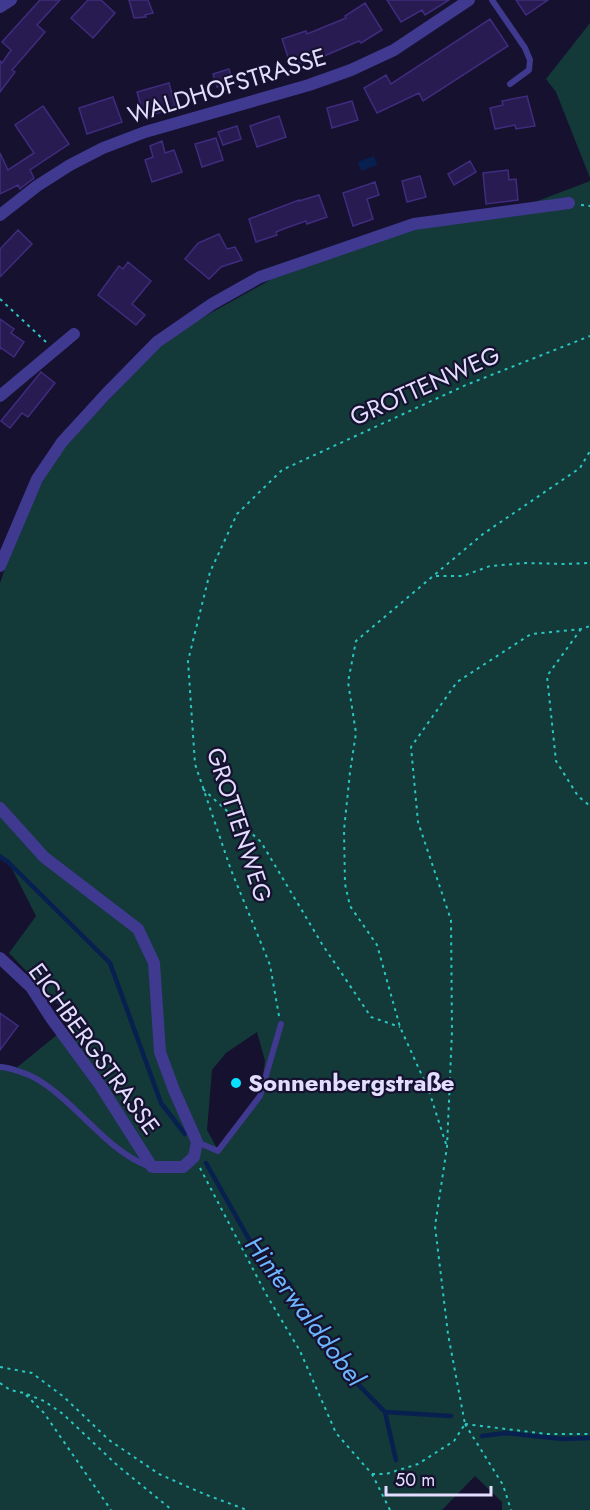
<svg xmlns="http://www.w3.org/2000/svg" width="590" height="1510" font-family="Jost,sans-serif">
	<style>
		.green { fill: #133939; fill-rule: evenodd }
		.water { fill: #082050 }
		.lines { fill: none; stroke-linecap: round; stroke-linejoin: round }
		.stream { stroke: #082050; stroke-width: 4.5 }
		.building { fill: #281b51; stroke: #3f2c7e; stroke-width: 1.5 }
		.path { stroke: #2ac7c1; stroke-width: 2; stroke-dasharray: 3 4.5; stroke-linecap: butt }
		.service { stroke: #3f3990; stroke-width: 6 }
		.minor { stroke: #3f3990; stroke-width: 12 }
		.poi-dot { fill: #0ae0ff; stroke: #16112f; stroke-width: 2 }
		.labels { text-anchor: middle; stroke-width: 4.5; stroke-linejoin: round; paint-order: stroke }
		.street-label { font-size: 24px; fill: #e3deff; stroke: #16112f }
		.poi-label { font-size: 24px; font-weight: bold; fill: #e3deff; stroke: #16112f; text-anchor: start }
		.water-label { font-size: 26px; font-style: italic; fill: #6cb7ff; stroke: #16112f }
	</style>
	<rect width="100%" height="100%" fill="#16112f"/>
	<!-- green -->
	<path class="green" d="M590 23V178L556 92 546 79Z
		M590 181V1510H502V1502L475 1476 442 1510H0V1065L15 1069 74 1021 9 953 36 916 7 859 0 854V583L17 534 41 484 61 451 155 351 191 324 279 275 421 225 535 202ZM257 1032 265 1061 260 1096 218 1150 207 1130 212 1070 226 1053Z"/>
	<!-- water -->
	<path class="water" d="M374 156 377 165 361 171 358 162Z"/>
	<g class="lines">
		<!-- stream -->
		<path class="stream" d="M0 857 7 861 110 963 161 1103 185 1134
			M206 1163 263 1264 289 1283 304 1314 343 1369 385 1412 396 1460
			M385 1412 451 1416
			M482 1436 506 1433 563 1439 590 1438"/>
	</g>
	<!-- building -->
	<path class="building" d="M40 0H60L37 25 45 32 12 70 15 72 0 92V61L2 63 11 50 2 42Z
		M88 0H101L115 13 93 38 71 18Z
		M129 0H148L153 13 145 15 146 17 134 18Z
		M387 0H449L425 15 422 10 401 22Z
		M516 0H548L526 15Z
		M365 3 382 30 361 43 359 41 324 56V55L291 66 282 39 306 31 307 34 346 18 345 16Z
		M490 19 508 46 423 101 419 93 377 113 364 88 386 75 391 84Z
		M229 69 233 82 217 87 213 74Z
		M169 83 176 108 144 117 137 92Z
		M527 96 535 126 516 129 515 125 495 129 490 108 503 105 502 101Z
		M113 97 122 122 87 134 79 108Z
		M352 101 358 120 332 128 327 108Z
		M43 106 69 144 30 170 34 178 21 188 20 189 18 185 0 194V153L8 170 34 153 15 125Z
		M279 116 286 137 257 147 250 126Z
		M237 126 241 139 223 145 218 132Z
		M216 138 223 160 202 167 195 144Z
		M162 141 165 153 174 150 182 172 152 182 145 160 153 157 150 146Z
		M470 161 476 172 454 185 448 174Z
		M508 170 509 180 516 179 518 200 486 204 483 173Z
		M420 176 426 197 407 202 402 181Z
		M375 182 379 195 367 199 373 219 353 226 343 193Z
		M319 195 327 217 307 224 306 221 286 228 276 232 277 235 256 242 249 219 299 200V201Z
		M18 230 32 244 0 277V249Z
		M219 234 227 249 235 247 242 260 221 267 209 279 185 259 198 243Z
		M128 262 151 281 132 304 145 315 136 325 98 295 119 266 123 269Z
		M0 319 14 329 11 333 24 342 14 357 1 348 0 349Z
		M41 372 55 383 28 417 22 413 10 428 1 421Z
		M0 1013 18 1026 0 1050Z"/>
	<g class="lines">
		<!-- path -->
		<path class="path" d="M581 205 590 206
			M0 299 46 342
			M436 576H463L490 566 526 563 564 564 590 563
			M581 629 547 676 556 761 578 796 590 806
			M203 789 261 842 322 944 371 1017 400 1027
			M279 1016 270 965 231 870 195 764 188 661 210 572 237 514 282 470 466 385 590 336
			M446 1144 429 1091 400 1027 377 945 350 906 345 884 344 830 350 772 356 733 348 682 356 641 483 534 580 468 590 451
			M200 1168 266 1294 300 1351 336 1433 372 1474 390 1510
			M0 1367 32 1373 64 1397 109 1440 159 1474 204 1494 247 1510
			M0 1383 10 1390 24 1393 44 1401 63 1414 118 1466 172 1510
			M26 1395 44 1413 111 1510
			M465 1424 547 1434H590
			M465 1424 503 1485 511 1510
			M372 1474H386L418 1464 454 1441 465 1424 448 1334 435 1226 447 1147 452 1031 451 920 418 822 411 747 457 682 531 634 581 629 590 626"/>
		<!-- service -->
		<path class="service" d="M492 0 525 48 530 60 529 70 510 84
			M0 1067C6 1067 12 1069 18 1071 24 1073 30 1075 35 1078 76 1101 105 1150 148 1166
			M197 1142 218 1151 260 1096 281 1024"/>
		<!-- minor -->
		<path class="minor" d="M0 7 11 0
			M0 215 37 186 70 165 103 148 145 132 309 85 351 70 394 50 469 0
			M0 396 74 334
			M0 566 37 479 62 442 106 394 157 342 212 304 260 277 414 224 569 203
			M0 808 44 857 138 929 154 963 160 1052 174 1090 197 1142 194 1157 183 1167H152L100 1085 51 1018 31 987 0 958"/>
	</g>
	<!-- markers -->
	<circle class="poi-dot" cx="236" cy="1083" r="6"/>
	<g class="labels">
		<!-- street labels -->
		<g class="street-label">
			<text transform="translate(227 86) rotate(-17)" y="8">WALDHOFSTRASSE</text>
			<text transform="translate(425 386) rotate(-24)" y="8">GROTTENWEG</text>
			<text transform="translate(239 825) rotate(72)" y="8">GROTTENWEG</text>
			<text transform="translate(94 1049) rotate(54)" y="8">EICHBERGSTRASSE</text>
		</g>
		<!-- poi labels -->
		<g class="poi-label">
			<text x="248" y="1091">Sonnenbergstraße</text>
		</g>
		<!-- water labels -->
		<g class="water-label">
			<text transform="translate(305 1311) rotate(53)" y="9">Hinterwalddobel</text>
		</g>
	</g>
	<!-- scale -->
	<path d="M386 1486v9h105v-9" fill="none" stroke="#e3deff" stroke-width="3"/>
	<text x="395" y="1486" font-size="18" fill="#e3deff" stroke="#16112f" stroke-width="4.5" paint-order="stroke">50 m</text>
</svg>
